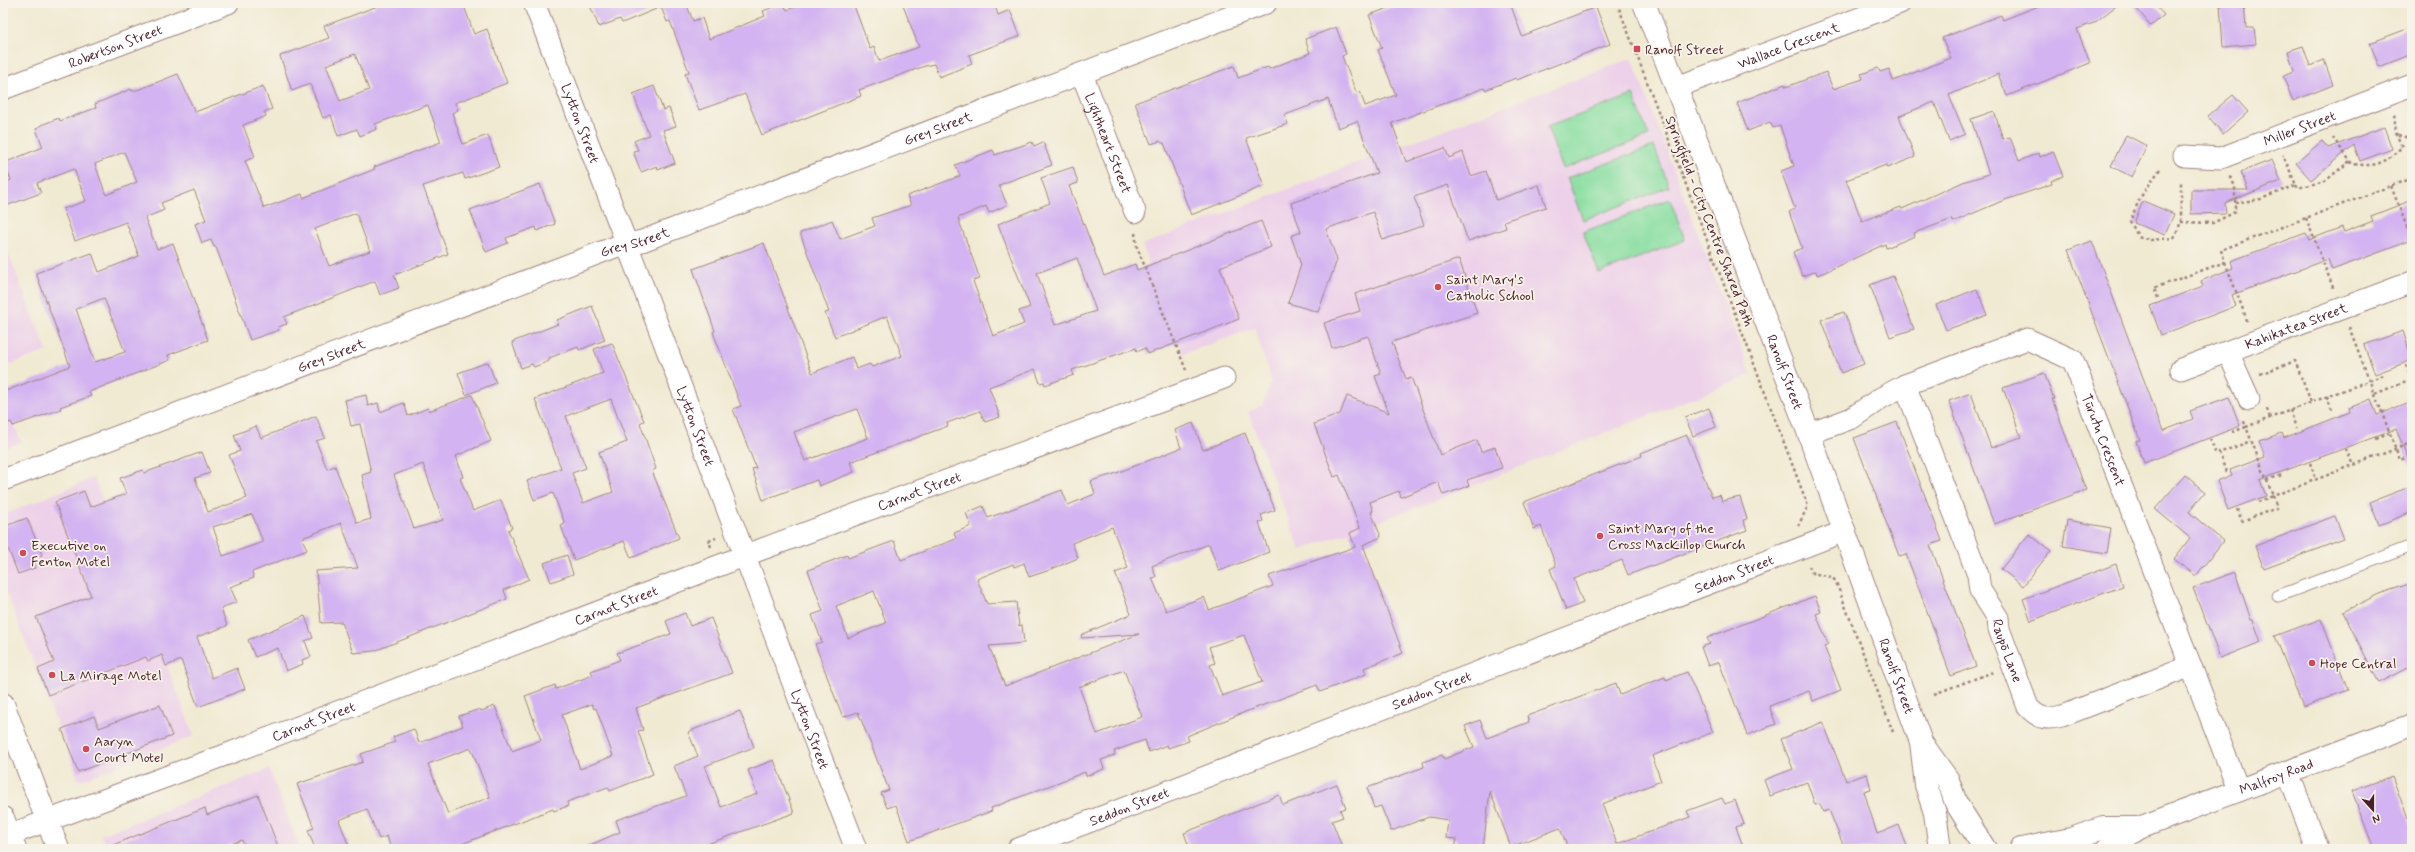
<svg xmlns="http://www.w3.org/2000/svg" width="2415" height="852" font-family="Mynerve,sans-serif">
	<style>
		.built { fill: #edd0e9 }
		.green { fill: #88dea1; stroke: #697e66 }
		.building { fill: #d3b3f1; fill-rule: evenodd }
		.lines { fill: none; stroke-linecap: round; stroke-linejoin: round }
		.lane-casing { stroke: #9e847f; stroke-width: 13 }
		.street-casing { stroke: #9e847f; stroke-width: 23 }
		.secondary-casing { stroke: #9e847f; stroke-width: 24 }
		.path { stroke: #9e847f; stroke-width: 2.5; stroke-dasharray: 3 3; stroke-linecap: butt }
		.lane { stroke: #fff; stroke-width: 11 }
		.street { stroke: #fff; stroke-width: 21 }
		.secondary { stroke: #fff; stroke-width: 22 }
		.poi-dot { fill: #d1495b; stroke: #f7f3e8; stroke-width: 1.5 }
		.labels { text-anchor: middle; stroke-width: 3.5; stroke-linejoin: round; paint-order: stroke }
		.street-label { font-size: 14px; fill: #4a1f2b; stroke: #f7f3e8 }
		.poi-label { font-size: 14px; fill: #4a1f2b; stroke: #f7f3e8; text-anchor: start }
	</style>
	<rect width="100%" height="100%" fill="#f7f3e8"/>
	<filter id="ink" filterUnits="userSpaceOnUse"><feTurbulence type="fractalNoise" baseFrequency=".025" numOctaves="2"/><feDisplacementMap in="SourceGraphic" scale="8" xChannelSelector="R" yChannelSelector="G"/><feConvolveMatrix kernelMatrix="1 2 1 2 8 2 1 2 1" color-interpolation-filters="sRGB"/></filter>
	<filter id="wash" filterUnits="userSpaceOnUse"><feTurbulence type="fractalNoise" baseFrequency=".012" numOctaves="4" result="noise"/><feDisplacementMap in="SourceGraphic" scale="16" xChannelSelector="R" yChannelSelector="G"/><feGaussianBlur stdDeviation="0.9" result="paint"/><feColorMatrix in="noise" values="0 0 0 0 0 0 0 0 0 0 0 0 0 0 0 0 0 1.4 0 .05"/><feComposite in="paint" operator="in"/></filter>
	<g filter="url(#wash)">
		<rect width="100%" height="100%" fill="#f1ead3"/>
		<!-- built -->
		<path class="built" d="M1632 58 1751 375 1434 501 1300 550 1248 412 1263 405 1271 380 1255 328 1183 354 1142 245Z
			M3 240 47 351 3 367Z
			M3 397 21 442 3 449Z
			M94 478 194 736 79 781 3 583V515Z
			M269 769 300 849H107L101 835Z"/>
		<!-- green -->
		<path class="green" d="M1633 95 1649 136 1563 169 1547 127Z
			M1654 146 1669 187 1583 220 1567 178Z
			M1670 199 1685 240 1599 273 1583 232Z"/>
		<g id="blocks">
			<!-- building -->
			<path class="building" d="M374 3H463L474 34 487 29 507 83 455 103 458 110 452 113 463 144 488 135 499 167 465 179 463 173 423 186 448 254 394 275 399 288 380 295 375 281 284 317 287 324 278 327 279 330 250 340 216 247H214L211 240 202 243 195 224 206 220 194 190 161 203 164 210 145 218 157 249 173 243 208 340 168 355 170 360 89 392 91 396 60 407 61 409 13 426 11 422 3 425V392L70 366 36 273 92 253 99 272 139 256 126 222 75 241 63 209 86 201 74 169 37 183 41 193 3 207V184L11 180 4 163 43 147 36 129 41 125 59 118 60 121 96 108 95 104 131 89 132 91 140 89 178 74 195 112 263 86 272 109 264 112 266 116 243 125 255 157 245 161 264 208 302 194 303 198 375 169 374 167 441 142 428 105 375 124 377 129 360 136 357 129 338 136 331 115 323 118 310 84 292 91 280 56 329 38 324 26 375 7ZM355 54 369 90 340 101 326 65ZM124 152 137 182 106 195 95 164ZM356 213 370 251 329 266 315 229ZM104 298 125 352 95 362 76 309Z
				M589 3H686L693 21 702 18 709 39 765 16 763 11 783 3 787 10 805 3H853L870 49 874 47 879 61 919 47 902 3H994L998 15 1010 10 1020 36 969 55 972 64 939 77 934 64 925 66 859 90 861 96 762 135 745 94 699 110 685 74 689 72 670 21 667 22 661 7 622 23 620 19 599 27Z
				M1403 3H1510L1522 36 1596 7 1610 44 1517 80 1516 78 1485 90 1484 88 1392 123 1406 162 1445 148 1449 158 1463 152 1471 176 1486 171 1496 200 1539 185 1546 207 1504 221 1506 228 1468 241 1448 185 1414 197 1424 225 1383 240 1373 212 1326 229 1337 260 1318 312 1288 303 1301 265 1291 236 1301 232 1291 203 1377 173 1357 121 1338 128 1328 99 1285 115 1288 124 1246 138 1264 186 1191 215 1164 143H1162L1160 141 1151 144 1135 103 1234 66 1238 78 1268 67 1269 69 1310 53 1305 39 1336 27 1346 54 1342 56 1356 92 1360 91 1365 106 1396 95 1378 50 1382 48 1369 15Z
				M2046 3H2120L2094 23 2077 29 2090 63 2007 96 1998 74 1949 95 1965 134 1949 141 1934 102 1899 116 1915 157 1887 168 1886 165 1846 180 1862 221 1901 207 1902 209 1963 182 1989 174 1971 119 1994 111 2003 139 2010 137 2019 161 2039 153 2040 157 2053 151 2063 176 2051 181 2052 184 2002 201 1953 222 1952 219 1914 233 1915 236 1886 248 1885 244 1825 272 1817 275 1816 271 1802 276 1793 252 1802 248 1789 212 1795 209 1781 171 1794 166 1780 126 1773 128 1770 122 1748 131 1737 103 1785 84 1786 87 1826 72 1833 89 1863 79 1861 74 1878 68 1880 72 1889 69 1893 81 1951 58 1942 38 2001 15 2003 20Z
				M2132 3H2153L2164 15 2151 26Z
				M2244 3 2246 28H2254L2256 44 2223 47 2220 4Z
				M2412 27V54L2379 67 2370 43Z
				M2303 46 2310 66 2324 60 2333 85 2293 101 2283 76 2294 72 2288 51Z
				M654 86 663 110 669 108 676 126 663 130 675 163 658 170 657 166 641 172 633 151 638 150 634 141 649 135 633 94Z
				M2233 95 2248 112 2223 134 2208 116Z
				M2384 127 2392 149 2360 161 2354 145 2311 180 2296 163 2322 141 2328 148Z
				M2126 135 2147 146 2132 177 2111 166Z
				M1032 142 1034 146 1043 142 1052 165 999 185 1007 205 989 213 986 206 958 218 980 279 973 281 993 336 1024 324 1019 311 1030 307 998 224 1050 203 1041 178 1073 167 1078 183 1069 186 1104 276 1135 264 1137 270 1261 221 1271 247 1220 267 1239 319 1148 354 1145 348 1137 352 1136 348 1072 370 1074 375 1045 385 1044 382 1040 383 1035 369 989 387 1000 417 985 422 980 411 947 423 948 426 850 462 854 472 819 486 817 480 763 500 752 469 756 468 733 409 741 406 713 332 715 331 693 269 764 243 812 373 852 357 856 369 870 364 872 367 902 356 887 316 835 337 825 313 829 312 800 233 832 220 840 239 875 226 872 218 911 205 907 196 960 176 955 165 993 150 995 155ZM1077 258 1096 311 1055 325 1037 273ZM857 409 868 438 805 461 794 432Z
				M2272 160 2281 181 2225 203 2226 213 2191 214V190H2248L2241 172Z
				M540 184 555 224 537 231 536 227 506 238 508 243 486 252 470 210Z
				M2412 200V240L2332 270 2328 259 2232 295 2236 306 2161 335 2150 306 2203 286 2201 281 2233 268 2231 261 2306 233 2309 240 2342 227 2344 232 2373 221 2371 216Z
				M2143 201 2174 214 2165 235 2134 223Z
				M2092 241 2163 431 2193 419 2190 411 2229 397 2240 426 2144 463 2136 441 2140 440 2068 250Z
				M1459 259 1477 313 1392 342 1406 379 1411 377 1440 455 1477 440 1481 452 1495 447 1502 468 1467 480 1469 486 1443 495 1438 482 1401 497 1399 491 1370 502 1373 511 1371 512 1381 537 1363 545 1403 653 1364 668 1366 674 1320 692 1317 685 1245 712 1187 736 1189 741 1168 748 1167 745 1149 752 1145 740 1114 751 1115 755 1101 760 1104 769 1086 776 1085 772 991 808 992 811 909 841 896 805 887 808 881 793 889 790 858 712 843 717 833 692 815 644 822 642 812 615 823 611 808 570 847 555 848 558 894 541 901 560 956 539 954 533 971 526 966 513 983 506 988 518 1062 490 1068 505 1095 494 1091 481 1114 474 1181 448 1175 430 1193 423 1203 450 1245 433 1275 510 1261 515 1263 521 1259 523 1269 552 1219 571 1209 544 1152 566 1156 577 1152 578 1166 611 1204 597 1209 610 1273 586 1269 576 1355 547 1350 533 1360 528 1339 475 1334 477 1314 424 1340 414 1347 396 1389 413 1375 376 1381 374 1368 336 1332 348 1324 323 1360 311 1355 294ZM1112 527 1128 568 1115 573 1131 614 1081 635 1082 638 1139 634 1005 686 989 646 1024 643 1022 625 1019 626 1016 602 987 604 977 579 1013 564 1014 567 1024 563 1029 577 1047 571 1078 558 1072 543ZM874 591 886 623 848 638 836 606ZM1244 635 1262 682 1222 696 1210 665 1215 663 1209 647ZM1124 670 1142 717 1097 734 1079 687Z
				M1893 276 1914 329 1890 337 1870 285Z
				M1977 289 1987 315 1946 330 1936 305Z
				M592 306 605 340 579 350 578 347 549 358V361L534 367 532 364 521 368 512 342 558 324 557 320Z
				M1844 312 1864 364 1841 373 1821 320Z
				M2403 331 2412 360 2375 374 2364 345Z
				M612 343 644 421 640 423 656 469 652 471 679 538 631 558 624 541 574 560 561 526 565 524 553 493 534 500 527 481 561 468 535 399 603 373 594 349ZM611 399 627 442 599 452 613 492 583 503 572 473 586 468 566 416Z
				M488 362 496 383 466 395 458 373Z
				M2044 373 2054 399H2052L2086 490 1994 524 1949 401 1971 393 1991 448 2021 437 2003 388Z
				M366 395 368 406 378 403 380 412 404 403 408 416 428 408 429 411 472 395 491 441 456 456 463 477 460 478 473 511 501 500 512 528 508 530 529 579 504 590 507 599 374 651 353 653 342 622 321 623 316 571 358 568 341 523 302 538 307 550 252 572 254 578 230 587 237 602 221 608 227 626 197 637 212 678 237 668 245 689 198 707 181 660 166 666 162 655 148 661 146 657 48 695 38 669 54 662 36 617 91 596 55 502 84 491 90 507 126 494 120 478 143 470 144 473 202 452 210 473 195 478 208 512 247 498 229 455 240 451 234 435 256 426 261 438 316 416 325 438 316 441 327 469 335 466 357 523 371 519 362 475 371 472 360 424 351 426 345 400ZM423 464 443 520 414 529 394 475ZM252 514 263 542 223 556 213 527Z
				M2371 399 2377 415 2412 401V468L2396 429 2260 480 2266 496 2228 510 2217 481 2232 475 2230 470 2265 457 2259 441 2282 433 2284 438 2350 412 2349 408Z
				M1709 408 1716 427 1693 436 1685 417Z
				M1897 422 1942 541 1930 545 1976 666 1951 676 1906 554 1899 556 1854 438Z
				M1687 435 1712 497 1720 495 1722 501 1740 497 1747 519 1743 520 1747 530 1628 575 1622 560 1574 579 1583 603 1566 610 1550 569 1556 566 1541 526 1534 529 1524 502 1642 456 1641 453Z
				M2185 475 2205 492 2189 512 2223 541 2196 576 2174 559 2190 538 2155 509Z
				M2412 486V512L2379 525 2370 502Z
				M2335 516 2344 539 2264 569 2255 546Z
				M27 518 42 555 31 559 35 568 18 574 3 535V527Z
				M2067 520 2111 528 2107 553 2063 546Z
				M2029 534 2051 551 2023 586 2001 569Z
				M567 555 573 574 551 582 544 563Z
				M2116 564 2123 586 2031 621 2023 599Z
				M2235 572 2251 620H2253L2261 642 2220 658 2193 588Z
				M2412 583V666L2379 683 2343 612 2379 594Z
				M1815 596 1821 612 1816 614 1828 644 1824 646 1841 690 1813 701 1809 691 1769 706 1776 724 1747 735 1719 662 1708 666 1701 647 1710 644 1707 638Z
				M685 613 690 626 711 618 732 673 636 708 643 730 638 731 653 774 610 791 608 787 567 802 568 806 554 811 553 809 467 842 461 845 463 849H391L387 836 379 839 367 809 339 820 350 849H315L308 830 314 828 297 784 363 762 361 754 395 742 393 737 414 729 419 743 463 726 459 716 480 709 481 711 495 706 512 751 541 740 525 696 555 685 556 689 593 675 591 671 620 660 617 653 671 634 666 621ZM592 704 594 709 596 708 613 756 580 769 562 715ZM471 748 490 797 448 814 428 764Z
				M305 616 313 638 305 641 311 657 302 660 303 664 286 671 278 648 255 657 248 640Z
				M2321 619 2348 690 2303 707 2275 636Z
				M1687 672 1713 732 1652 756 1661 781 1602 804 1617 844 1690 817 1687 811 1722 798 1725 804 1735 800 1744 824 1736 827 1744 849H1568L1560 828 1511 847 1490 791 1483 849H1455L1457 839 1446 838 1448 820 1429 817 1391 831 1381 806 1374 808 1367 788 1424 767 1423 762 1442 755 1444 759 1474 747 1465 726 1480 720 1487 738 1529 722 1527 716 1616 683 1620 695 1665 677 1666 680Z
				M160 705 172 736 78 772 62 729 94 716 99 728Z
				M740 711 754 747 705 766 721 807 757 794 748 770 774 760 794 813 693 849H581L620 832 616 820 686 796 674 766 698 756 688 732Z
				M1823 722 1846 781 1867 774 1871 789 1864 791 1877 834 1899 825 1908 849H1841L1844 847 1829 810 1823 812 1820 804 1815 805 1807 782 1770 796 1764 780 1793 769 1781 739Z
				M2392 776 2412 830V849H2374L2352 791Z
				M1337 784 1346 808 1340 810 1343 817 1332 821 1343 849H1190L1184 833 1279 795 1283 805Z
				M258 795 279 849H245L242 840 217 849H103L205 808 207 815Z"/>
		</g>
	</g>
	<g filter="url(#ink)">
		<use href="#blocks" fill-opacity="0" stroke="#9e847f" stroke-width="1"/>
		<g class="lines">
			<!-- lane casing -->
			<g class="lane-casing">
				<path id="lane" d="M2278 596 2412 546"/>
			</g>
			<!-- street casing -->
			<g class="street-casing">
				<g id="street">
					<path id="s1" d="M534 3C644 284 748 567 856 849"/>
					<path id="s2" d="M1082 74 1135 212"/>
					<path id="s3" d="M1677 87 1900 3"/>
					<path id="s4" d="M3 89 228 3"/>
					<path id="s5" d="M2184 156 2221 158 2412 85"/>
					<path d="M2228 352 2249 399"/>
					<path id="s6" d="M2181 369 2412 282"/>
					<path id="s7" d="M1905 385 1978 575 1980 590 1998 618 1999 629 2028 707C2039 719 2047 720 2062 716L2191 666"/>
					<path id="s8" d="M1809 434 1852 418 1881 398 1905 385 2027 339 2073 360 2239 791"/>
					<path id="s9" d="M3 480 615 247 642 241 1266 3"/>
					<path d="M2288 772 2317 849"/>
					<path id="s10" d="M9 835 225 755 757 551 1224 378"/>
					<path id="s11" d="M1018 849 1845 531"/>
				</g>
			</g>
			<!-- secondary casing -->
			<g class="secondary-casing">
				<g id="secondary">
					<path id="s12" d="M1644 3 1809 434 1921 742 1926 785 1935 813 1940 849"/>
					<path d="M3 704 58 849"/>
					<path d="M1923 745 1948 780 1956 803 1985 849"/>
					<path d="M3 818 15 849"/>
					<path d="M2021 849 2071 839 2103 828H2139"/>
					<path id="s13" d="M2108 849 2139 828 2412 725"/>
				</g>
			</g>
			<!-- path -->
			<path class="path" d="M1617 3 1808 506 1798 526
				M2398 135 2412 139
				M2350 161 2352 164C2378 167 2383 164 2402 147L2396 133 2394 113
				M2160 169 2140 198 2130 221 2138 236 2151 240 2174 238 2181 222V181
				M2296 185 2298 188 2325 181 2350 161 2333 138
				M2391 186 2412 240
				M2235 203 2261 199 2296 185 2283 155
				M2306 218 2334 290
				M2181 222 2213 223 2235 212V187L2230 175
				M1135 233 1137 247 1186 370
				M2225 262 2248 323
				M2158 298 2154 288 2225 262 2221 250 2412 178
				M2349 327 2400 460 2412 456
				M2406 365 2411 379
				M2260 374 2295 361 2311 402
				M2375 394 2411 379 2412 381
				M2327 396 2333 413
				M2267 409 2270 418
				M2290 410 2296 428
				M2232 432 2246 427 2243 419
				M2210 439 2215 452 2219 453
				M2375 439 2390 433
				M2346 449 2353 465
				M2310 463 2316 479
				M2226 472 2219 453 2251 441
				M2267 480 2282 475
				M2258 502 2273 496 2246 427 2384 375
				M2237 509 2242 521 2277 508 2273 496 2411 443
				M711 547 709 541 716 538
				M1809 566 1812 573 1832 577 1836 582 1893 732
				M1934 694 1993 672"/>
			<!-- lane -->
			<use href="#lane" class="lane"/>
			<!-- street -->
			<use href="#street" class="street"/>
			<!-- secondary -->
			<use href="#secondary" class="secondary"/>
		</g>
	</g>
	<!-- markers -->
	<g class="poi-dot">
		<rect x="1633" y="45" width="8" height="8" rx="2"/>
		<circle cx="1438" cy="287" r="4"/>
		<circle cx="1600" cy="536" r="4"/>
		<circle cx="23" cy="553" r="4"/>
		<circle cx="2312" cy="663" r="4"/>
		<circle cx="52" cy="675" r="4"/>
		<circle cx="86" cy="749" r="4"/>
	</g>
	<g class="labels">
		<!-- street labels -->
		<g class="street-label">
			<text dy="5" stroke="none"><textPath href="#s3" startOffset="119">Wallace Crescent</textPath></text>
			<text dy="5" stroke="none"><textPath href="#s4" startOffset="120">Robertson Street</textPath></text>
			<text dy="5" stroke="none"><textPath href="#s1" startOffset="129">Lytton Street</textPath></text>
			<text dy="5" stroke="none"><textPath href="#s9" startOffset="999">Grey Street</textPath></text>
			<text dy="5" stroke="none"><textPath href="#s5" startOffset="121">Miller Street</textPath></text>
			<text dy="5" stroke="none"><textPath href="#s2" startOffset="74">Lightheart Street</textPath></text>
			<text transform="translate(1710 221) rotate(69)" y="5">Springfield - City Centre Shared Path</text>
			<text dy="5" stroke="none"><textPath href="#s9" startOffset="675">Grey Street</textPath></text>
			<text dy="5" stroke="none"><textPath href="#s6" startOffset="123">Kahikatea Street</textPath></text>
			<text dy="5" stroke="none"><textPath href="#s9" startOffset="351">Grey Street</textPath></text>
			<text dy="5" stroke="none"><textPath href="#s12" startOffset="395">Ranolf Street</textPath></text>
			<text dy="5" stroke="none"><textPath href="#s1" startOffset="453">Lytton Street</textPath></text>
			<text dy="5" stroke="none"><textPath href="#s8" startOffset="375">Tūrutu Crescent</textPath></text>
			<text dy="5" stroke="none"><textPath href="#s10" startOffset="973">Carnot Street</textPath></text>
			<text dy="5" stroke="none"><textPath href="#s11" startOffset="767">Seddon Street</textPath></text>
			<text dy="5" stroke="none"><textPath href="#s10" startOffset="649">Carnot Street</textPath></text>
			<text dy="5" stroke="none"><textPath href="#s7" startOffset="286">Raupō Lane</textPath></text>
			<text dy="5" stroke="none"><textPath href="#s12" startOffset="719">Ranolf Street</textPath></text>
			<text dy="5" stroke="none"><textPath href="#s11" startOffset="443">Seddon Street</textPath></text>
			<text dy="5" stroke="none"><textPath href="#s10" startOffset="325">Carnot Street</textPath></text>
			<text dy="5" stroke="none"><textPath href="#s1" startOffset="777">Lytton Street</textPath></text>
			<text dy="5" stroke="none"><textPath href="#s13" startOffset="184">Malfroy Road</textPath></text>
			<text dy="5" stroke="none"><textPath href="#s11" startOffset="119">Seddon Street</textPath></text>
		</g>
		<!-- poi labels -->
		<g class="poi-label">
			<text x="1645" y="54">Ranolf Street</text>
			<text x="1446" y="284">Saint Mary's<tspan x="1446" dy="16">Catholic School</tspan></text>
			<text x="1608" y="533">Saint Mary of the<tspan x="1608" dy="16">Cross MacKillop Church</tspan></text>
			<text x="31" y="550">Executive on<tspan x="31" dy="16">Fenton Motel</tspan></text>
			<text x="2320" y="668">Hope Central</text>
			<text x="60" y="680">La Mirage Motel</text>
			<text x="94" y="746">Aaryn<tspan x="94" dy="16">Court Motel</tspan></text>
		</g>
	</g>
	<!-- margin -->
	<rect width="2415" height="852" fill="none" stroke="#f7f3e8" stroke-width="16"/>
	<!-- north arrow -->
	<g transform="translate(2373 810) rotate(159)" stroke="#f7f3e8" stroke-width="3" paint-order="stroke">
	<path d="M0-3L7 15L0 10L-7 15Z" fill="#4a1f2b"/>
	<text y="-6" font-size="11" font-weight="bold" text-anchor="middle" fill="#4a1f2b">N</text>
	</g>
</svg>
